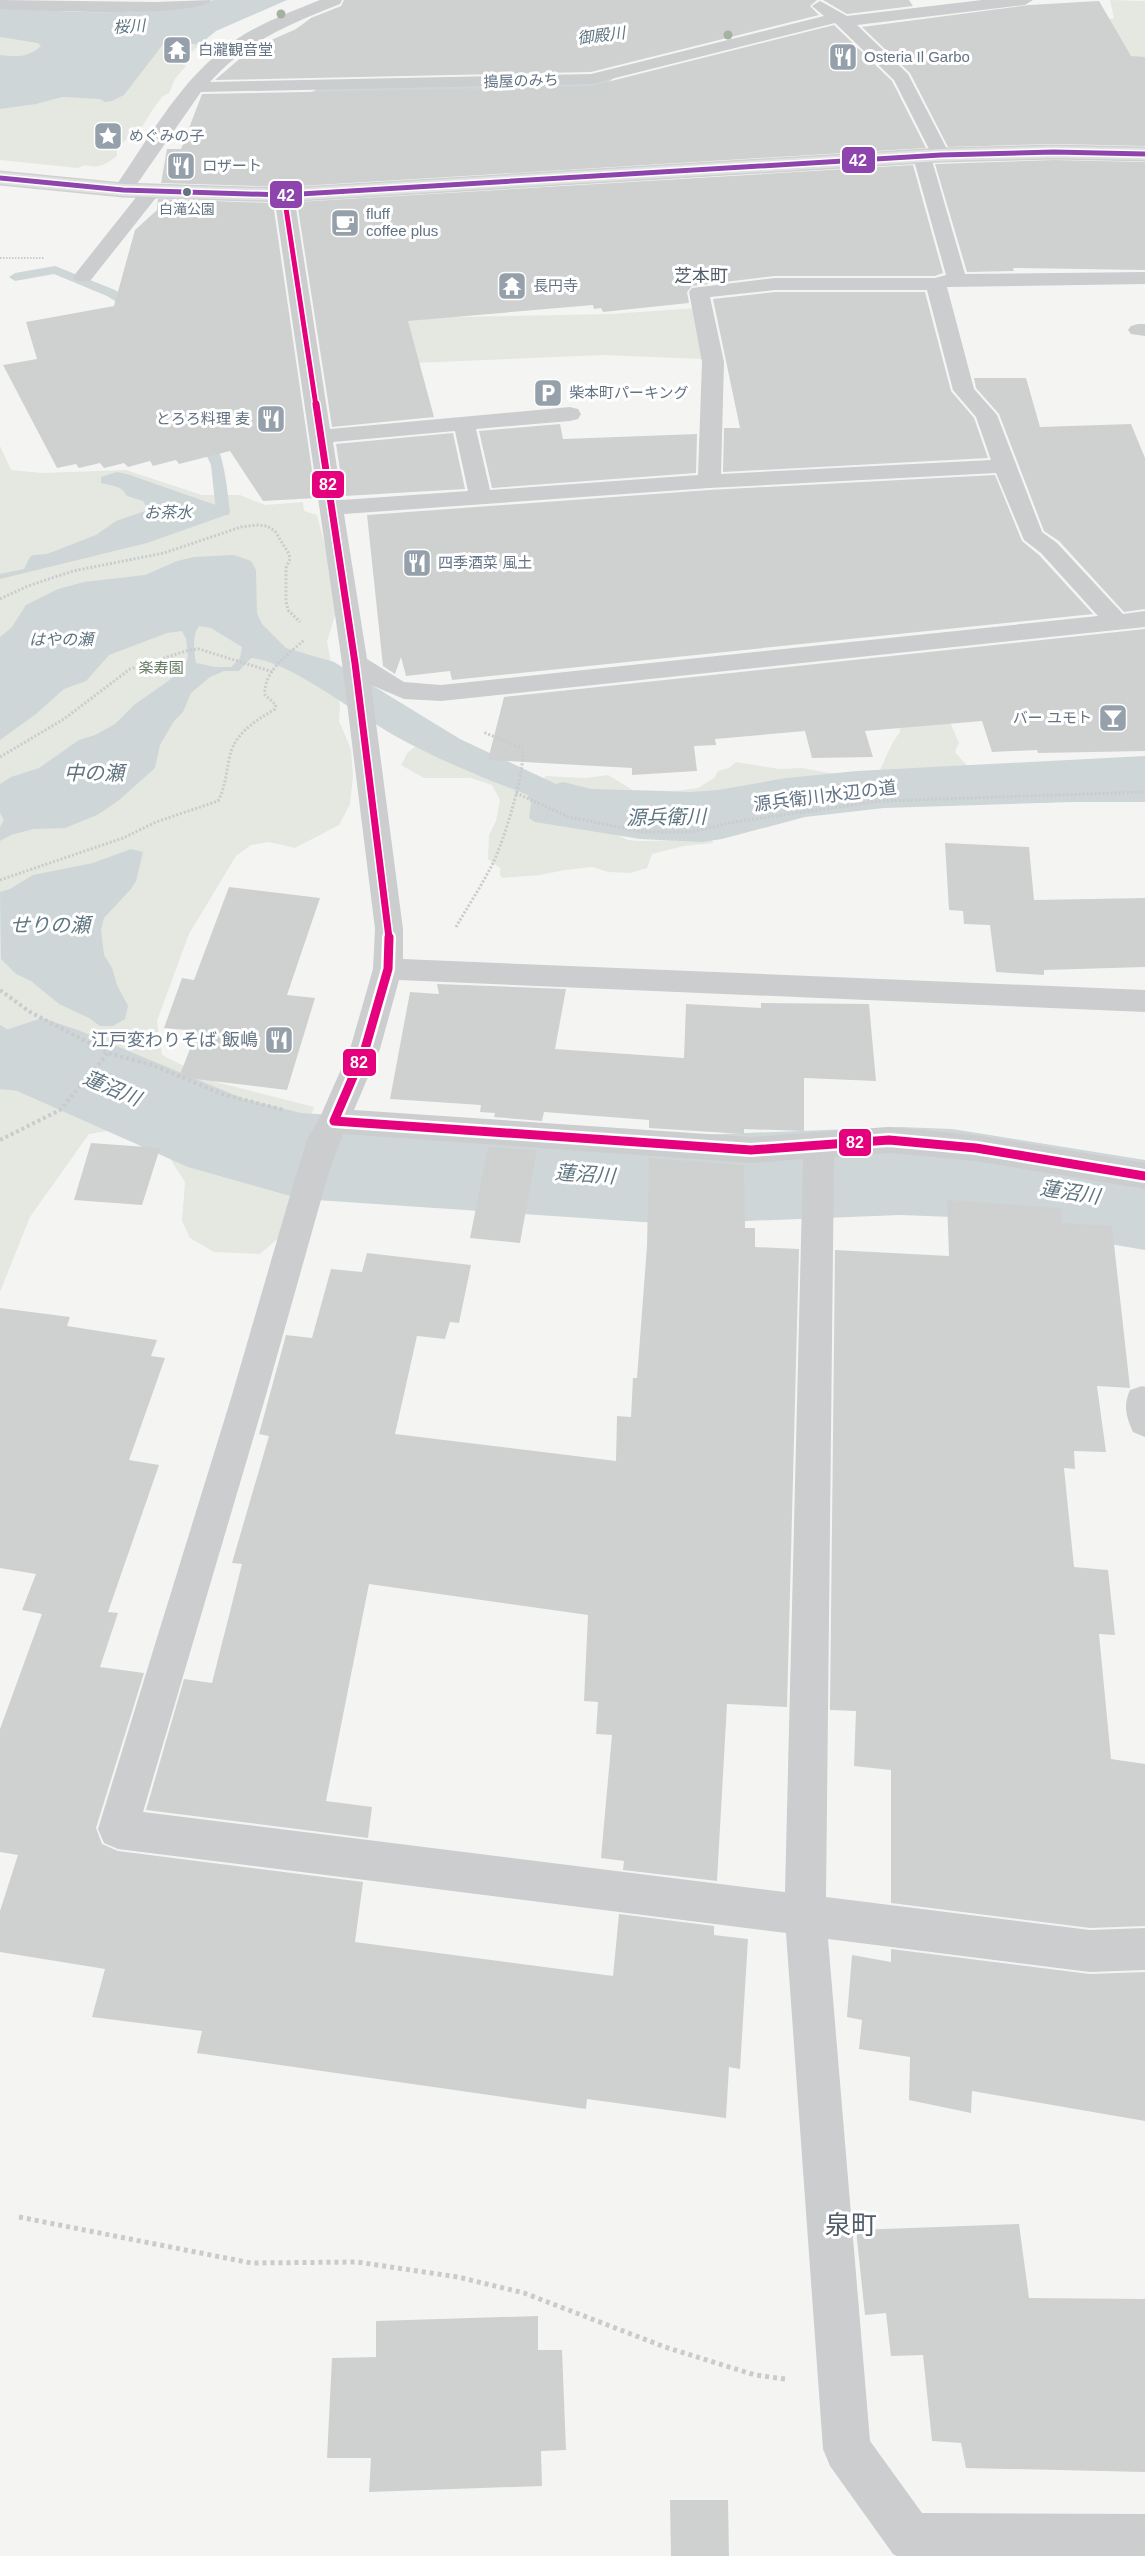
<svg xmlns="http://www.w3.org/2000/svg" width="1145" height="2556" font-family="Helvetica,'Noto Sans JP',sans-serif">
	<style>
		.green { fill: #e4e8e1 }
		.water { fill: #ced6d8; fill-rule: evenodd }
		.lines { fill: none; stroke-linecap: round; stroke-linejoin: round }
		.stream { fill: #ced6d8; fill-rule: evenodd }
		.river { fill: #ced6d8; fill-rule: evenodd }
		.building { fill: #cfd1d1 }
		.major-casing { stroke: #cfd1d1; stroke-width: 3 }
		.path-far3 { stroke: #cacbcc; stroke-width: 2; stroke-dasharray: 1.5 1.5; stroke-linecap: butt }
		.path-far2 { stroke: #cacbcc; stroke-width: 3; stroke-dasharray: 2 2; stroke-linecap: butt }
		.path-far1 { stroke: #cacbcc; stroke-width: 4; stroke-dasharray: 3 3; stroke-linecap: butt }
		.path { stroke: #cacbcc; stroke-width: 5; stroke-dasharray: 4 4; stroke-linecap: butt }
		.minor { fill: #cccdce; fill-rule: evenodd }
		.major { fill: #e0e1e1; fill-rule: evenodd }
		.bus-1-casing { stroke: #fff; stroke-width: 8 }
		.bus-2-far2-casing { stroke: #fff; stroke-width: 8 }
		.bus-2-far1-casing { stroke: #fff; stroke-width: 10 }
		.bus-2-casing { stroke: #fff; stroke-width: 14 }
		.bus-1 { stroke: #8e44ad; stroke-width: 5 }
		.bus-2-far2 { stroke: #e5007d; stroke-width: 5 }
		.bus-2-far1 { stroke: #e5007d; stroke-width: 7 }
		.bus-2 { stroke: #e5007d; stroke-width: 9 }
		.tree { fill: #a5b2a3 }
		.bus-dot { fill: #637384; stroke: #fff; stroke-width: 2 }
		.labels { text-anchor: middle; stroke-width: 6; stroke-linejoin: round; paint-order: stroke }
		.far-bus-label { font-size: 14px; fill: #637384; stroke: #fff }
		.far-poi-label { font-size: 15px; fill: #637384; stroke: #fff; text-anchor: start }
		.far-street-label { font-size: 15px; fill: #637384; stroke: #fff }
		.far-park-label { font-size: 15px; fill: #657b62; stroke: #fff }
		.far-water-label { font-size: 16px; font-style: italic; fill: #5f7581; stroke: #fff }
		.far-quarter-label { font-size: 18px; fill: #515c69; stroke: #fff }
		.street-label { font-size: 18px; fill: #637384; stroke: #fff }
		.poi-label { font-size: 18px; fill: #637384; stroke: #fff; text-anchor: end }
		.water-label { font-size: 20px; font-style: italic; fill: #5f7581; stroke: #fff }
		.near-quarter-label { font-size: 26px; fill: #515c69; stroke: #fff }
		.line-badge { stroke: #fff; stroke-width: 2 }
		.badge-label { font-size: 16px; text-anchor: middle; font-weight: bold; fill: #fff }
	</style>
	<rect width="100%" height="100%" fill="#f4f5f3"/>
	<!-- green -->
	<path class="green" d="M1110 0 1145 1V73L1102 21 1114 18Z
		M0 37C66 47 132 38 199 45L181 63 186 66 175 79 169 93 162 97 153 109 142 127 117 147V156C107 164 98 169 85 165L78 168 0 160Z
		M452 298 456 317 611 314 696 308 703 359 602 355 416 363 404 301Z
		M0 446 11 470 42 473 126 470 202 495H240L265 505 303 502 304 511 317 515 327 553 336 612 327 642 340 706 339 721 351 749 353 776 350 804 339 825 295 848 269 842 251 845 236 856 189 934 157 1021 162 1055 216 1082 314 1107 286 1179 283 1178 290 1194 281 1236 260 1254 214 1252 190 1238 182 1221 185 1182 163 1148 132 1136 108 1131 89 1134 30 1217 0 1292Z
		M946 713 959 743 955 752 970 769 878 774C886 759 889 746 900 732L899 719Z
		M415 747 427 748 628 840C655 843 684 838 711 837L713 843 684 846 652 854 647 868 630 873 608 872 593 867 565 870 540 875 502 878 500 875V868L488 859 489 835 496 821 500 800 492 785 471 778H424L401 765 408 752Z
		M736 762 780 769 802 768 835 774 634 813 542 780 546 776 585 778 608 775 633 790 676 791 698 788 714 778 718 771 729 768Z"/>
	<!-- water -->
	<path class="water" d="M214 0H287L216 31 199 45 167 41 164 43 124 95 112 101 105 102 100 99 62 97 36 104 0 109V55C16 57 28 58 41 46L38 43 0 37V7C72 13 143 17 214 0Z
		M117 472 127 474 230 510 229 514 147 543 0 579V574L24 569 30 557 33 555 47 554 96 535 116 521 145 511 146 506 143 501 127 496C121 485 112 486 101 483V477Z
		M234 555 251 561 256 570 257 613 262 624 286 648 334 662 460 739 556 784 563 782 591 789 690 792 718 790 786 778 857 771 1145 756V802H1072L884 808 805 817 722 839 702 842 640 839 535 822 529 818 531 803 528 795C483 778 439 760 397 737 358 716 292 662 251 658L239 671H224L210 677 191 693 183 712 174 721 160 745 155 768 118 801 97 815 65 828 33 829 11 835 0 841V827L4 820 0 813V784L11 777 39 768 79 740 95 735 115 724 134 705 171 679 186 663 188 656 186 639 182 631 167 633 109 655 86 681 64 689 36 714 0 740V637L12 627 26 605 58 589 84 582 145 575 177 561 194 557ZM199 626 211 628 242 647 240 658 231 667H215L196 663C194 652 192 635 199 626Z
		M131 849 143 852 136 881 131 889 104 918 101 930 104 955 112 968 117 985 128 1006 125 1019 113 1026H100L89 1018 59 1004 31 981 16 974 1 959 0 892 10 889 33 875 93 863Z
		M0 1025 42 1050 81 1066 82 1069 66 1087 48 1099 30 1092 0 1089Z"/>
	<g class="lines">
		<!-- stream -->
		<path class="stream" d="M609 75 614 78C603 87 589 87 575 88L331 94 320 95 306 102 301 99 317 89 575 82 596 80Z
			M55 266 115 290 143 309 141 312H133L107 296 54 274 15 281 9 277 15 273Z
			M203 429C223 434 228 494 230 512L228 515H218L216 512 211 465 196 433Z"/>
		<!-- river -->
		<path class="river" d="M42 1018 78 1030 244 1099 301 1113 672 1136 900 1127 952 1129 1145 1160V1250L952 1217 900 1215 672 1224 301 1199 188 1167 6 1086C0 1070 0 1046 6 1030Z"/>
	</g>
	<!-- building -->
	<path class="building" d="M344 0H817L810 6 819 15 591 72 215 80 251 49 296 29 311 18 341 6Z
		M823 0H909L913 6 847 14Z
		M1099 1 1131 56 1145 57V146L1054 144 948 147 910 73 862 27 1029 5Z
		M834 25 892 81 926 148 284 187 161 183 167 149H181L202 94 591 86Z
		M1054 160 1145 162V270L1013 268 1014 271 967 272 935 164Z
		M913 165 943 273 935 276H775L692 286 687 292 689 303 603 312 601 308 594 309 593 305 408 321 434 417 332 427 297 202Z
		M158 199 273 203 316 498 263 501 230 451 179 464 176 460 153 466 150 461 128 467 124 463 104 468 100 463 79 468 76 464 57 468 3 365 37 359 26 322 114 306 135 230 157 210Z
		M775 292H925L951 391 974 418 988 458 723 472 724 428H740L713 299Z
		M974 378H1026L1040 427 1131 424 1145 458V609L1124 612 1059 541 1044 531 999 414 976 388Z
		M560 424 563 439 697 434 696 473 492 488 479 431Z
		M453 433 465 489 344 496 336 444Z
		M995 475 1022 541 1039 555 1093 614 452 680 450 671 406 676 401 657 395 674 383 666 367 515 709 490Z
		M1145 629V751L1038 753 1037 750 992 752 982 721 865 731 873 757 812 758 805 731 715 739 716 745 694 746 697 771 632 775V768L488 760 504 697Z
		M945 843 1029 847 1034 900 1145 898V967L1044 970V975L996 972 990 925 964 924 963 911 949 910Z
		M229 887 320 898 287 995 315 998 287 1090 179 1077 197 1031 164 1028 182 978 194 980Z
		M437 984 566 989 555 1049 684 1058 686 1004 761 1008V1003L869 1004 876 1081 804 1078V1131L744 1129V1134L649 1128V1120L544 1112 542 1121 494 1117 495 1113 480 1112 481 1105 390 1099 410 992 439 994Z
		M91 1143 160 1148 142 1205 74 1200Z
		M488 1147 537 1150 520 1243 470 1238Z
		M649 1158 744 1165 745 1228H755V1247L799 1249 787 1707 727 1704 717 1881 623 1870 624 1861 601 1858 612 1735 596 1734 598 1702 584 1701 588 1615 369 1584 326 1801 372 1807 368 1838 146 1810 184 1679 212 1683 242 1564 232 1563 269 1436 259 1434 286 1335 312 1338 331 1269 362 1272 367 1253 471 1265 459 1323 450 1322 445 1339 417 1336 395 1434 616 1461 617 1416 631 1417 633 1378H637L647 1246Z
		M947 1200 1061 1208 1062 1223 1112 1226 1130 1388 1097 1386 1106 1452 1074 1451 1075 1469 1064 1468 1074 1567 1108 1570 1115 1635 1099 1634 1111 1759 1145 1764V1926L1090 1928 891 1903V1770L854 1766 856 1711 830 1710 835 1250 949 1256Z
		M0 1308 70 1317 67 1326 157 1340 151 1356 165 1358 129 1460 159 1465 108 1612 118 1613 100 1667 144 1673 96 1828 102 1844 118 1851 363 1882 355 1942 613 1976 619 1914 714 1926V1935L748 1939 740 2069 729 2067 726 2118 587 2099 586 2109 197 2053 202 2031 92 2017 105 1969 0 1952V1911L18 1855 0 1852V1729L42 1614 22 1610 36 1574 0 1568Z
		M891 1949 1090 1974 1145 1972V2121L972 2091 971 2113 909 2100 910 2057 859 2049 862 2020 847 2017 852 1955 891 1962Z
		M1019 2224 1029 2298 1145 2299V2472L966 2468 961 2443 932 2441 923 2355 891 2356 886 2313 865 2315 856 2230Z
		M538 2316V2350H562L566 2450 541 2451 542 2486 369 2492 371 2458H327L332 2358 376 2357V2321Z
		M670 2500H728L729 2556H671Z"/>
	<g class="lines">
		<!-- major casing -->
		<g class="major-casing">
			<path id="major" d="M1054 146 1145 148V160L1054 158 941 161 284 201 123 196 0 184V172L123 184 284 189 941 149Z"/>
		</g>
		<!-- path-far3 -->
		<path class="path-far3" d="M0 258H45"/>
		<!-- path-far2 -->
		<path class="path-far2" d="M0 599 28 586 73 571 164 553 241 527 256 525 267 526 275 531 289 554 290 559 286 568V601L288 610 300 622
			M0 757 64 719 130 669 189 650 199 649 273 672
			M516 793 569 817 643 832H691L734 822 880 801 1145 792
			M0 880 123 838 156 822 218 801C225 788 226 774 229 760 233 734 254 722 275 709L276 705 265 695C263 671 288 655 304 640
			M456 927C468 906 482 885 493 863 503 843 527 768 522 748L483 732"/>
		<!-- path-far1 -->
		<path class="path-far1" d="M0 990 30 1012 108 1053 152 1065 222 1094 284 1110
			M0 1140 60 1110 108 1053"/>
		<!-- path -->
		<path class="path" d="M19 2217 251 2263 357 2262 458 2277 524 2293 665 2347 755 2375 785 2379"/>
		<!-- minor -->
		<path class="minor" d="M0 0 155 2 211 0C197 19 31 10 0 9Z
			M320 0H342L340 4C292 23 245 42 210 82L591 74 824 16 812 6 820 1 847 16 982 0H1033L1025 5 857 25 908 74 950 155 948 159H934L932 155 894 80 835 23 591 84 201 92 130 194H116L113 190C146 143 176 87 221 51 249 27 286 14 320 0Z
			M922 151 929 153 931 157 965 274 1145 272V284L947 287 974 389 997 415 1042 532 1057 543 1123 614 1145 611V627L441 701 404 699 371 685 403 929V959L1145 990V1012L399 980 380 1049 354 1110 751 1137 889 1127 976 1135 1145 1163V1189L976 1161 889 1153 834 1157 826 1897 1090 1930 1145 1928V1970L1090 1972 828 1939 870 2441 922 2513 1145 2514V2556H897L893 2554 830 2466 823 2449 786 1933 118 1849 104 1843 98 1829 232 1395 296 1175 307 1140 320 1117 350 1049 373 969 375 929 342 663 274 195 277 191H291L294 195 330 429 570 407 578 409 581 414 578 419 570 421 476 429 490 490 698 475 702 362 689 292 692 288 775 278H935L946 275 913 157 915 153ZM775 290H927L953 390 976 417 991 460 721 474 724 362 710 297ZM455 431 468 491 342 500 333 442ZM996 473 1024 540 1041 553 1098 616 441 685 404 682 367 659 344 514 709 488ZM343 1134 751 1163 803 1159 785 1892 143 1812 266 1395 328 1175Z
			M152 184 159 186 162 190 159 194 90 281H76L73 277 76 273 145 186Z
			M1138 324H1145V336L1131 334 1128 330 1131 326Z
			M1142 1386 1145 1387V1437L1133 1432C1126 1417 1123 1405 1130 1390Z"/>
		<!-- major -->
		<use href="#major" class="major"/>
		<!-- bus-1 casing -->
		<g class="bus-1-casing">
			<path id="bus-1" d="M0 178 123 190 284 195 941 155 1054 152 1145 154"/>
		</g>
		<!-- bus-2-far2 casing -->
		<g class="bus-2-far2-casing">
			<path id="bus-2-far2" d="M284 195 316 406"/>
		</g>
		<!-- bus-2-far1 casing -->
		<g class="bus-2-far1-casing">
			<path id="bus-2-far1" d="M316 404 355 663 389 938"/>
		</g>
		<!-- bus-2 casing -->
		<g class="bus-2-casing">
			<path id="bus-2" d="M389 937 388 969 365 1049 334 1121 751 1150 889 1140 976 1148 1145 1176"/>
		</g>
		<!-- bus-1 -->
		<use href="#bus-1" class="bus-1"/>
		<!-- bus-2-far2 -->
		<use href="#bus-2-far2" class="bus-2-far2"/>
		<!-- bus-2-far1 -->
		<use href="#bus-2-far1" class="bus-2-far1"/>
		<!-- bus-2 -->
		<use href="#bus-2" class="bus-2"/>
	</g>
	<!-- trees -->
	<g class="tree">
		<circle cx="281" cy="14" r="4.5"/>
		<circle cx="728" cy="35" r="4.5"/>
	</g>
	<!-- icons -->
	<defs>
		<g id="temple-square" transform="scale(1.5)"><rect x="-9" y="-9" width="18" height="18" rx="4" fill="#96a0ab" stroke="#fff"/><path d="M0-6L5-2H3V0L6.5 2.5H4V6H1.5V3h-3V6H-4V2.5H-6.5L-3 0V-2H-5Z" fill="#fff"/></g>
		<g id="restaurant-square" transform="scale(1.5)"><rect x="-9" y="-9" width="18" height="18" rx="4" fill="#96a0ab" stroke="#fff"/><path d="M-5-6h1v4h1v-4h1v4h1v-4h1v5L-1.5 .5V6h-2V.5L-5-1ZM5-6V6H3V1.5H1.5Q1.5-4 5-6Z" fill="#fff"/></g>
		<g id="sight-square" transform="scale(1.5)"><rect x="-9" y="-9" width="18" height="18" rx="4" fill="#96a0ab" stroke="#fff"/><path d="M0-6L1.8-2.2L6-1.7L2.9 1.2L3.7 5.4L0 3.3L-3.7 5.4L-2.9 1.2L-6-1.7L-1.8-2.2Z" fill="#fff"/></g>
		<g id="cafe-square" transform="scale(1.5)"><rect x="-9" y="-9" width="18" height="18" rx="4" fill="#96a0ab" stroke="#fff"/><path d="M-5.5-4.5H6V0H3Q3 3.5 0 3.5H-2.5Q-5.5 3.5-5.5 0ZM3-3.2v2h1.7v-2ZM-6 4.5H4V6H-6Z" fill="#fff"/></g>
		<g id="parking-square" transform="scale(1.5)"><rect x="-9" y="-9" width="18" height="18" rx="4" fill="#96a0ab" stroke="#fff"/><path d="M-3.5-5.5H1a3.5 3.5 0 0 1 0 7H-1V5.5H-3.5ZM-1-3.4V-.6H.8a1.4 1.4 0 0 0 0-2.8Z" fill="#fff"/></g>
		<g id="bar-square" transform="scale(1.5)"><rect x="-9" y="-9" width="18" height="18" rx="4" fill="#96a0ab" stroke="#fff"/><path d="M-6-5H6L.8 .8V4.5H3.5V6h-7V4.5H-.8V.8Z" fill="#fff"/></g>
	</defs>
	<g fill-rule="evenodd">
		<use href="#temple-square" x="177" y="50"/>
		<use href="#restaurant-square" x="843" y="57"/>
		<use href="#sight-square" x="108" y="136"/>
		<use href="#restaurant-square" x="181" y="166"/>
		<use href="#cafe-square" x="345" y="223"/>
		<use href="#temple-square" x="512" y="286"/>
		<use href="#parking-square" x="548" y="393"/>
		<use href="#restaurant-square" x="271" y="419"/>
		<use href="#restaurant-square" x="417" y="563"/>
		<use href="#bar-square" x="1113" y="718"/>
		<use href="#restaurant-square" x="279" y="1040"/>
	</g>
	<!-- markers -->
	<circle class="bus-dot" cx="187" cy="192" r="5"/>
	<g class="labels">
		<!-- far-bus labels -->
		<g class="far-bus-label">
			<text x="187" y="214">白滝公園</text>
		</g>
		<!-- far-poi labels -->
		<g class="far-poi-label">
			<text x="198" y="55">白瀧観音堂</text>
			<text x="864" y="62">Osteria Il Garbo</text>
			<text x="129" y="141">めぐみの子</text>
			<text x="202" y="171">ロザート</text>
			<text x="366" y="219">fluff<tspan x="366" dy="17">coffee plus</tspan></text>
			<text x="533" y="291">長円寺</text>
			<text x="569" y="398">柴本町パーキング</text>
			<text x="250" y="424" text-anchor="end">とろろ料理 麦</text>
			<text x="438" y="568">四季酒菜 風土</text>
			<text x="1092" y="723" text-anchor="end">バー ユモト</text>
		</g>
		<!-- far-street labels -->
		<g class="far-street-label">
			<text transform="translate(521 81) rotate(-2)" y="5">搗屋のみち</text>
		</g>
		<!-- far-park labels -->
		<g class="far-park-label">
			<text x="161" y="673">楽寿園</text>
		</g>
		<!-- far-water labels -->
		<g class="far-water-label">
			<text transform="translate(129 26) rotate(-4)" y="6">桜川</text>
			<text transform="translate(601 35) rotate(-7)" y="6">御殿川</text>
			<text x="168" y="518">お茶水</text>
			<text x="61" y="645">はやの瀬</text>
		</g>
		<!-- far-quarter labels -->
		<g class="far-quarter-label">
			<text x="701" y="282">芝本町</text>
		</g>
		<!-- street labels -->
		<g class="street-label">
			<text transform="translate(825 796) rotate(-7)" y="6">源兵衛川水辺の道</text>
		</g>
		<!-- poi labels -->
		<g class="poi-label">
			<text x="258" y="1046">江戸変わりそば 飯嶋</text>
		</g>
		<!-- water labels -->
		<g class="water-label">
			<text x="94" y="780">中の瀬</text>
			<text transform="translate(666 817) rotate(-1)" y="7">源兵衛川</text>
			<text x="50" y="932">せりの瀬</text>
			<text transform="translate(112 1088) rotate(23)" y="7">蓮沼川</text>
			<text transform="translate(585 1174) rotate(4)" y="7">蓮沼川</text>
			<text transform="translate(1070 1192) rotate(9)" y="7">蓮沼川</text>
		</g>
		<!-- near-quarter labels -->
		<g class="near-quarter-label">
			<text x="851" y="2234">泉町</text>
		</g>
	</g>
	<g class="line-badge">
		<rect x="841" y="146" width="35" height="28" rx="6" fill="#8e44ad"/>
		<rect x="269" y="180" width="34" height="29" rx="6" fill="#8e44ad"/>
		<rect x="311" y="470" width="34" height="29" rx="6" fill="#e5007d"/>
		<rect x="342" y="1048" width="35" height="29" rx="6" fill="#e5007d"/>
		<rect x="838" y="1128" width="34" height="29" rx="6" fill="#e5007d"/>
	</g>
	<g class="badge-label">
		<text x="858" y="166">42</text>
		<text x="286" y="201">42</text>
		<text x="328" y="490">82</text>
		<text x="359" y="1068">82</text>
		<text x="855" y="1148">82</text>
	</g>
</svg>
